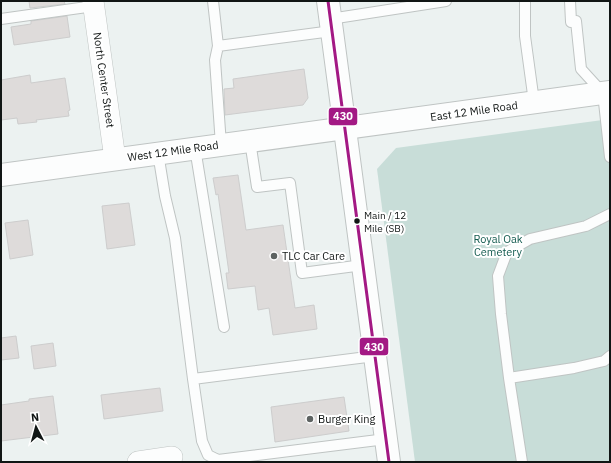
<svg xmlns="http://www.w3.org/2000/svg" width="611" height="463" font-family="'IBM Plex Sans',sans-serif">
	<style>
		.green { fill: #c8ddd8 }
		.building { fill: #dedbda; stroke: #cdcdcd }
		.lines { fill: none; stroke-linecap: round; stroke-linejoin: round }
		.lane-casing { stroke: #bfc4c3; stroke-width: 12 }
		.street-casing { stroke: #bfc4c3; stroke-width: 22 }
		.secondary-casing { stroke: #bfc4c3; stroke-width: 24 }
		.lane { stroke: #fcfdfd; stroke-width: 10 }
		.street { stroke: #fcfdfd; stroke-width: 21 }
		.secondary { stroke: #fcfdfd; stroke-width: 22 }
		.bus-1-casing { stroke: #fff; stroke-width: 6 }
		.bus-1 { stroke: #a31984; stroke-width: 3 }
		.bus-dot { fill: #111615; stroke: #fff; stroke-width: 1.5 }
		.poi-dot { fill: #5e6362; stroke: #fff; stroke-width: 1.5 }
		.labels { text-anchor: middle; stroke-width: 4; stroke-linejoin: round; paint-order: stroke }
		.bus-label { font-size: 10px; fill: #111615; stroke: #fff; text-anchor: start }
		.street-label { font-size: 11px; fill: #111615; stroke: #fff }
		.park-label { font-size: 11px; fill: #125a4e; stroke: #fff }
		.poi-label { font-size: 11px; fill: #111615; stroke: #fff; text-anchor: start }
		.line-badge { stroke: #fff; stroke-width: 1.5 }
		.badge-label { font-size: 11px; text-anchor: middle; font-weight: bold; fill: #fff }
	</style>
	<rect width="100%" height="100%" fill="#ecf2f1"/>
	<!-- green -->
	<path class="green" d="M610 119V462H415L377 169 396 148Z"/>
	<!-- building -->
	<path class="building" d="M29 1H64L65 4 30 8Z
		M67 16 70 37 14 45 11 27 31 24V21Z
		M304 69 308 98 303 105 225 115 224 89 234 88 233 79Z
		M30 75 31 83 65 78 70 110 68 111 69 116 36 120 37 122 18 124 17 118 1 120V80Z
		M238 175 246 230 283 225 295 308 314 305 317 329 273 335 269 308 258 310 255 286 228 289 226 273H229L218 194 216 195 213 178Z
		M129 203 135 245 107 249 102 206Z
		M28 220 33 255 10 259 5 223Z
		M16 336 19 358 1 360V338Z
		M53 343 56 366 34 369 31 346Z
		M160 388 163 411 104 419 101 395Z
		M53 396 58 434 1 441V405L29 401V399Z
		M344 397 349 431 275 442 271 407Z"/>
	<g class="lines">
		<!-- lane casing -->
		<g class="lane-casing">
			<path id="lane" d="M213 1 218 46
				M525 1V36L534 102
				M570 1 571 22
				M1 19 94 6
				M330 19 446 1
				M576 21 581 69 602 92
				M603 93 610 157
				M250 141 257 187 290 183 302 273 363 265
				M221 145 215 60 218 46 332 31
				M195 148 224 327
				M158 153 165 196 175 238 193 379 375 356
				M509 378 574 368 604 361 610 356
				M193 379 202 441 208 455 218 460 386 439
				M522 462 509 378 501 314 498 276 507 252 530 239 586 226 610 214"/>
		</g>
		<!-- street casing -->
		<g class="street-casing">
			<path id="street" d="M93 1 115 159
				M138 462 172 457"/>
		</g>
		<!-- secondary casing -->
		<g class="secondary-casing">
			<path id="secondary" d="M328 1 389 462
				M1 175 610 92"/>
		</g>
		<!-- lane -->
		<use href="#lane" class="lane"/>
		<!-- street -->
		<use href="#street" class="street"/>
		<!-- secondary -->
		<use href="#secondary" class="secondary"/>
		<!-- bus-1 casing -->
		<g class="bus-1-casing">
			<path id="bus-1" d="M328 1 389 462"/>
		</g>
		<!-- bus-1 -->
		<use href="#bus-1" class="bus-1"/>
	</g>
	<!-- markers -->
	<circle class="bus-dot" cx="357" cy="221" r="3.5"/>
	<g class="poi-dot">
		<circle cx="274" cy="256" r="4"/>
		<circle cx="310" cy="419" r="4"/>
	</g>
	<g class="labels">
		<!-- bus labels -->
		<g class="bus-label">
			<text x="364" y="219">Main / 12<tspan x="364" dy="13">Mile (SB)</tspan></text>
		</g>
		<!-- street labels -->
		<g class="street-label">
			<text transform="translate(104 80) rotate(82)" y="4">North Center Street</text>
			<text transform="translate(474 111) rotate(-8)" y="4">East 12 Mile Road</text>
			<text transform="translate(173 151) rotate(-8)" y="4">West 12 Mile Road</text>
		</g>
		<!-- park labels -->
		<g class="park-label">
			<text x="498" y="243">Royal Oak<tspan x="498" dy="13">Cemetery</tspan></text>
		</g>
		<!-- poi labels -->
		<g class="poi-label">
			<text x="282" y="260">TLC Car Care</text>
			<text x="318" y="423">Burger King</text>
		</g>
	</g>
	<g class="line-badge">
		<rect x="328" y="107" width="30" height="19" rx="4" fill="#a31984"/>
		<rect x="359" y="337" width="30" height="19" rx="4" fill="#a31984"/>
	</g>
	<g class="badge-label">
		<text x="343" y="120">430</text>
		<text x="374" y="351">430</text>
	</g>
	<!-- border -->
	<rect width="611" height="463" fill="none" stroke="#111615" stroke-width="4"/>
	<!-- north arrow -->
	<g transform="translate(36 427) rotate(354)" stroke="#ffffff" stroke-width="3" paint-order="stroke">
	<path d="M0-3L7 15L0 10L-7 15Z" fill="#111615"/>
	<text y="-6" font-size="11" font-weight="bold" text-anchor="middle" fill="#111615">N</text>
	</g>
</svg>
